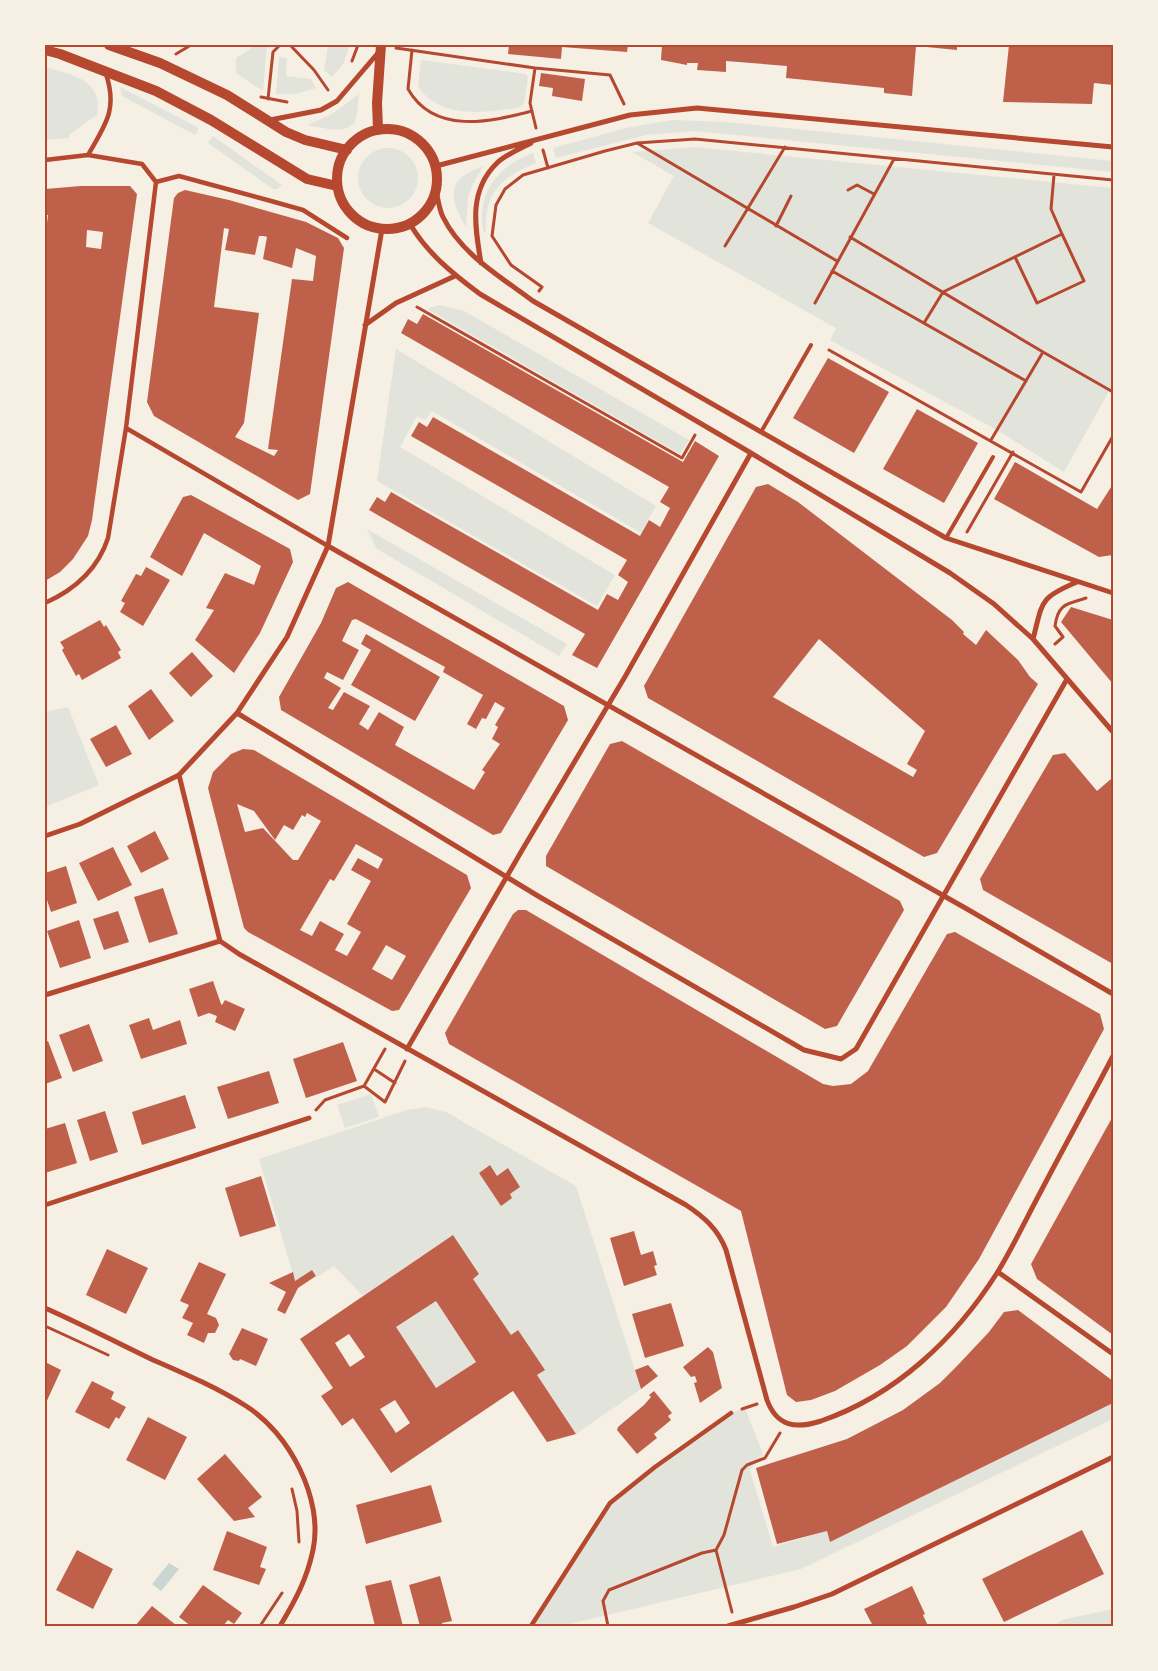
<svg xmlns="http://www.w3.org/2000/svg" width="1158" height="1671" font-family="Arial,sans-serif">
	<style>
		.green { fill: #e2e4dc }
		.water { fill: #c9d6d2 }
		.building { fill: #bf614a; fill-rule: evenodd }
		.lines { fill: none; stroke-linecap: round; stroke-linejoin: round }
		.path { stroke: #b5482f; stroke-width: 3 }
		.service { stroke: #b5482f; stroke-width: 4 }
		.pedestrian { stroke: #b5482f; stroke-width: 4.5 }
		.minor { stroke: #b5482f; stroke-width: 5 }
		.secondary { stroke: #b5482f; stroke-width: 10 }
		.neatline { fill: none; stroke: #b5482f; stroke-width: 2 }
	</style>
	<rect width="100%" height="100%" fill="#f6efe4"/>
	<!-- green -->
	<path class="green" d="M257 45H267L263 91 236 73V58Z
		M318 45H350L343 64 332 77 324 70 328 46Z
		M279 57 287 58 286 76 311 79 316 88 296 94H276Z
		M421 60 526 74 528 77 524 104C517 109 509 109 501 110 472 114 435 114 418 86Z
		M45 67C72 75 104 79 97 116 91 117 77 130 70 134L69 138 45 140Z
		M120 87 199 128 195 135 122 96Z
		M359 94C358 102 358 113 355 121 348 136 319 127 307 125L332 114Z
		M673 120 727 122 1113 161V172L694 131 646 135 556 158 553 148 626 128Z
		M213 136 282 185 277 189H273L208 143Z
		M694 147 1113 188V384L1064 472 997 430 830 340 836 328 648 223 674 176 632 152Z
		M358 178a30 30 0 1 1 60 0a30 30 0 1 1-60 0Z
		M533 153 536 163C502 177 484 193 486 232L484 233C475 194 498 166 533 153Z
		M483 166 472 186 468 198 466 227C448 196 446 180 483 166Z
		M439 305 464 311 689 440 680 454 427 309Z
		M396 349 656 506 641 533 432 411 425 420 417 416 400 447 615 575 597 606 377 481Z
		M367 529 567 644 559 656 377 549Z
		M68 707 99 785 45 807V712Z
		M371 1094 379 1117 345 1128 337 1105Z
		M426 1107 446 1112 576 1186 641 1389 576 1434 537 1375 544 1370 518 1330 511 1335 473 1279 479 1274 453 1235 363 1296 334 1266 317 1277 312 1270 295 1281 259 1159 407 1110Z
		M436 1301 476 1362 436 1388 396 1327Z
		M1113 1403V1419L801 1569 561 1626H531L610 1503 731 1413 745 1408 763 1454 750 1470 773 1547 827 1531 830 1542Z
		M1113 1609V1626H1053L1062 1620Z"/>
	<!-- water -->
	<path class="water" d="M169 1563 179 1569 161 1591 152 1584Z"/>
	<!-- building -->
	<path class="building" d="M509 45H628L627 52 562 47 561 59 508 54Z
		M662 45H957V50L916 46 912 96 884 93V88L786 78 787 66 726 61V72L697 70 698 63H687V65L661 60Z
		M1009 45H1113V85L1094 83 1092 104 1003 102Z
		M541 73 585 79 582 101 552 96 553 88 539 86Z
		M81 186H130L137 194 92 520 88 536 73 559 60 572 45 581V241L48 215H45V189ZM87 230 103 232 101 249 86 247Z
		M185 190 229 200 306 222 338 238 344 248 310 494 298 500 154 416 147 402 174 198 178 193ZM224 228 229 229 225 250 255 255 259 236H264L267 237 263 259 292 268 296 248 316 256 313 281 292 279 268 449 278 450 274 456 235 437 244 423 259 313 214 307Z
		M423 314 683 462 695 441 719 456 597 668 572 655 585 634 369 510 377 497 385 502 391 492 598 610 607 594 618 600 628 582 618 575 627 560 411 436 419 422 427 427 433 417 640 536 649 520 660 527 670 508 660 502 669 487 401 333 408 319 417 324Z
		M828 358 889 392 854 453 793 418Z
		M917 409 978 443 944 503 883 469Z
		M1015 462 1097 509 1113 484V555L1099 557 994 499Z
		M768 484 798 502 952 620 964 632 963 634 976 645 986 630 1018 660 1030 677 1038 684 937 853 924 857 648 698 644 686 756 487ZM819 639 925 731 907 764 917 770 913 777 773 697Z
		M191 495 290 549 293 562 260 633 234 673 195 640 214 610 206 608 225 573 254 585 261 566 204 533 182 576 150 557 183 497Z
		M146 567 170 580 143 626 120 612 125 603 121 601 136 574 141 576Z
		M348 582 564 706 568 720 501 833 493 835 281 710 279 697 321 623 336 588ZM356 619 445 667 443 672 483 695 467 724 476 729 482 718 486 719 495 702 505 708 495 725 498 727 492 739 500 744 482 770 485 772 474 790 395 745 404 727 379 712 368 730 359 724 370 706 344 692 333 710 328 708 341 688 324 678 327 672 343 680 359 650 342 641 352 620Z
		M1071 607 1113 620V684L1061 622Z
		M100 620 104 627 106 625 121 650 118 652 121 658 82 680 79 674 76 676 62 650 64 648 60 642Z
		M366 634 440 677 415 721 351 685 371 650 361 644Z
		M192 652 213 676 191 697 169 673Z
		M151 689 174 721 149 740 128 706Z
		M116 725 132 754 106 767 90 739Z
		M622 741 900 901 904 910 837 1026 825 1029 546 866V856L610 744Z
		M243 749 254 750 467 875 471 888 399 1010 392 1011 248 932 244 928 208 788 213 772 231 754ZM237 804 254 811 275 840 284 825 293 830 302 815 305 817 307 813 321 821 298 860H293L263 828 245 832ZM356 844 383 859 378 869 358 858 351 870 371 881 347 924 361 932 347 956 335 950 344 934 320 921 312 936 300 930 330 879 334 881ZM386 945 406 956 392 980 372 969Z
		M1065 753 1097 791 1111 779 1113 781V964L983 890 980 879 1053 755Z
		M155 831 169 859 141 873 127 846Z
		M113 847 132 885 98 901 79 863Z
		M66 866 77 903 51 912 45 894V873Z
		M163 888 178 934 149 943 134 897Z
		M518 910H526L823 1084 833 1086 851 1084 868 1071 947 934 955 932 1100 1014 1104 1029 979 1259 946 1307 907 1346 880 1365 835 1391 811 1400 796 1402 787 1395 741 1211 449 1044 445 1033 513 914Z
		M118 911 129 942 104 950 93 919Z
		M79 920 91 958 60 968 47 931Z
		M213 981 221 1004 222 1005 225 1000 245 1009 235 1031 215 1022 217 1016 209 1013 198 1017 189 989Z
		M149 1018 153 1030 180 1020 187 1044 141 1059 129 1025Z
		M89 1024 103 1061 73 1072 59 1035Z
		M48 1041 62 1078 45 1084V1042Z
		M343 1042 357 1081 306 1098 293 1059Z
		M269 1071 279 1103 228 1119 217 1087Z
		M185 1095 196 1128 142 1145 132 1112Z
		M105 1111 118 1152 90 1161 77 1120Z
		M1113 1116V1335L1037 1279 1031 1264Z
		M65 1123 77 1163 45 1173V1129Z
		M490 1165 497 1176 508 1168 520 1187 510 1194 512 1198 501 1206 479 1173Z
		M261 1176 276 1226 240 1237 225 1188Z
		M634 1231 641 1255 653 1251 657 1265 654 1266 657 1275 624 1286 610 1238Z
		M453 1235 479 1274 473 1279 511 1335 518 1330 545 1370 537 1375 576 1434 547 1442 513 1391 391 1473 353 1418 342 1426 321 1396 333 1388 300 1339ZM436 1301 476 1362 436 1388 396 1327ZM349 1334 365 1357 350 1367 335 1343ZM395 1400 410 1423 396 1433 380 1409Z
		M107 1249 148 1268 126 1314 86 1295Z
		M199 1262 226 1274 207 1314 216 1318 219 1325 215 1333H208L204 1343 187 1335 193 1323 182 1318 189 1305 180 1301Z
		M312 1270 316 1276 298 1288 285 1314 277 1310 286 1292 269 1283 293 1272 295 1281Z
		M671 1303 684 1346 645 1358 632 1314Z
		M1018 1310 1113 1381V1403L830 1542 827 1531 777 1544 756 1468 847 1439 903 1410 940 1383 957 1366 989 1332 1004 1312Z
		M242 1328 268 1339 256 1366 240 1359 239 1361 233 1360 229 1354Z
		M708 1347 713 1352 722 1388 700 1403 694 1383 697 1382 695 1376 691 1377 683 1367Z
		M45 1362 61 1370 45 1405Z
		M648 1365 658 1376 641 1389 635 1370Z
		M92 1381 114 1392 111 1399 126 1407 119 1419 116 1417 109 1429 75 1412Z
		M654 1391 672 1413 668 1416 671 1420 654 1434 657 1438 637 1454 617 1430 618 1427 644 1405 651 1397 649 1395Z
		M148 1417 187 1437 165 1480 126 1460Z
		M225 1454 262 1497 248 1508 255 1517 234 1521 197 1479Z
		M431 1485 442 1522 366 1544 356 1505Z
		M1082 1530 1104 1574 1004 1622 982 1579Z
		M227 1531 267 1547 260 1567 266 1569 259 1585 213 1570Z
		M77 1550 113 1569 93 1609 56 1590Z
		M440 1576 452 1621 442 1623 443 1626H420L409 1585Z
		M391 1580 403 1626H375L365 1586Z
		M203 1585 242 1613 234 1624 228 1620 223 1626H191L179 1617Z
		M912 1586 925 1614 923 1615 928 1626H873L864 1609Z
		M152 1606 176 1625 175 1626H135Z"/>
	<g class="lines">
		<!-- path -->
		<path class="path" d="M290 45 314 70 328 90
			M396 48 535 68 530 103 536 128
			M412 50 408 89C434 135 490 122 532 111
			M176 54 191 45
			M352 61 358 45
			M535 68 610 75 624 104
			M261 97 287 102
			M268 99 273 52 280 45
			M637 143 837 261
			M543 150 548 168
			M848 190 857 185 874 194
			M776 226 791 196
			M850 237 1043 352 991 440
			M725 246 785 147
			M1015 257 1037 303 1084 281 1062 234
			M832 271 1026 381
			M539 291 542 287 511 265 492 236 496 205 505 189 523 175 605 151 637 143 695 139 1113 180
			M815 303 894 159
			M417 307 682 458 695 435
			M924 323 943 292 1062 234 1051 209 1054 175
			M829 350 1081 492 1113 436
			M1043 352 1113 392
			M967 532 1013 452
			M1055 644 1063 637 1055 626C1058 602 1069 604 1086 598
			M374 1069 395 1083
			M364 1086 385 1049
			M316 1110 325 1100 364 1086 385 1102 405 1061
			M45 1326 108 1355
			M742 1409 757 1404
			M292 1489 297 1511 299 1542
			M732 1612 716 1550 724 1535 742 1470 747 1465 765 1458 780 1433
			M260 1626 282 1593
			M608 1626 603 1601 609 1590 702 1553 716 1550"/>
		<!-- service -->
		<path class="service" d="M761 432 811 345
			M946 538 993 457"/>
		<!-- pedestrian -->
		<path class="pedestrian" d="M88 155C105 125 118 110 106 74
			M45 160 88 155 142 164 156 182 179 176 271 201 303 210 347 238
			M126 428 328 546
			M45 603C74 590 98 569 108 538L126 428 156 182
			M531 1626 610 1503 655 1467 731 1413"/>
		<!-- minor -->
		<path class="minor" d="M270 120 321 110 337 101 378 53
			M436 166 630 115 697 108 1113 147
			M436 190C438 199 439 209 443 217 461 254 501 277 533 301L946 538 1113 593
			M410 224C427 253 453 274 480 294L751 453 950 573 994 604 1033 639 1113 732
			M481 263C475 227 468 191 497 163 505 155 520 149 531 143
			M365 325 396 303 455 276
			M328 546 967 909 1113 994
			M1033 639C1043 601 1039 598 1077 582
			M237 713 538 896 804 1050 841 1059 856 1049 1067 679
			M179 775 220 941 239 954 686 1205C704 1217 718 1229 726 1250L767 1400C777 1427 796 1429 821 1421 896 1395 955 1339 997 1273 1013 1247 1026 1219 1040 1193 1064 1147 1089 1102 1113 1056
			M45 836 80 824 179 775 237 713 287 637 328 546 382 229
			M45 995 220 941
			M407 1049 521 852 626 675 751 453
			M45 1205 309 1118
			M998 1272 1113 1354
			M45 1308C81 1324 116 1342 151 1359 183 1373 216 1387 246 1406 289 1433 324 1499 313 1550 307 1579 295 1601 280 1626
			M728 1626 794 1607 832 1594 1113 1457"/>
		<!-- secondary -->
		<path class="secondary" d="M109 45 160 63 227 95 286 132 305 140 347 150
			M45 50 60 54 156 91 211 120 307 179 337 186
			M337 179a50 50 0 1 1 100 0a50 50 0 1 1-100 0Z
			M378 130 377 103 381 45"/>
	</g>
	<!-- border -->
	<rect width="1158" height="1671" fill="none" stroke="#f6efe4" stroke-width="92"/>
	<rect x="46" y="46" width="1066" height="1579" class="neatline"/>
</svg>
